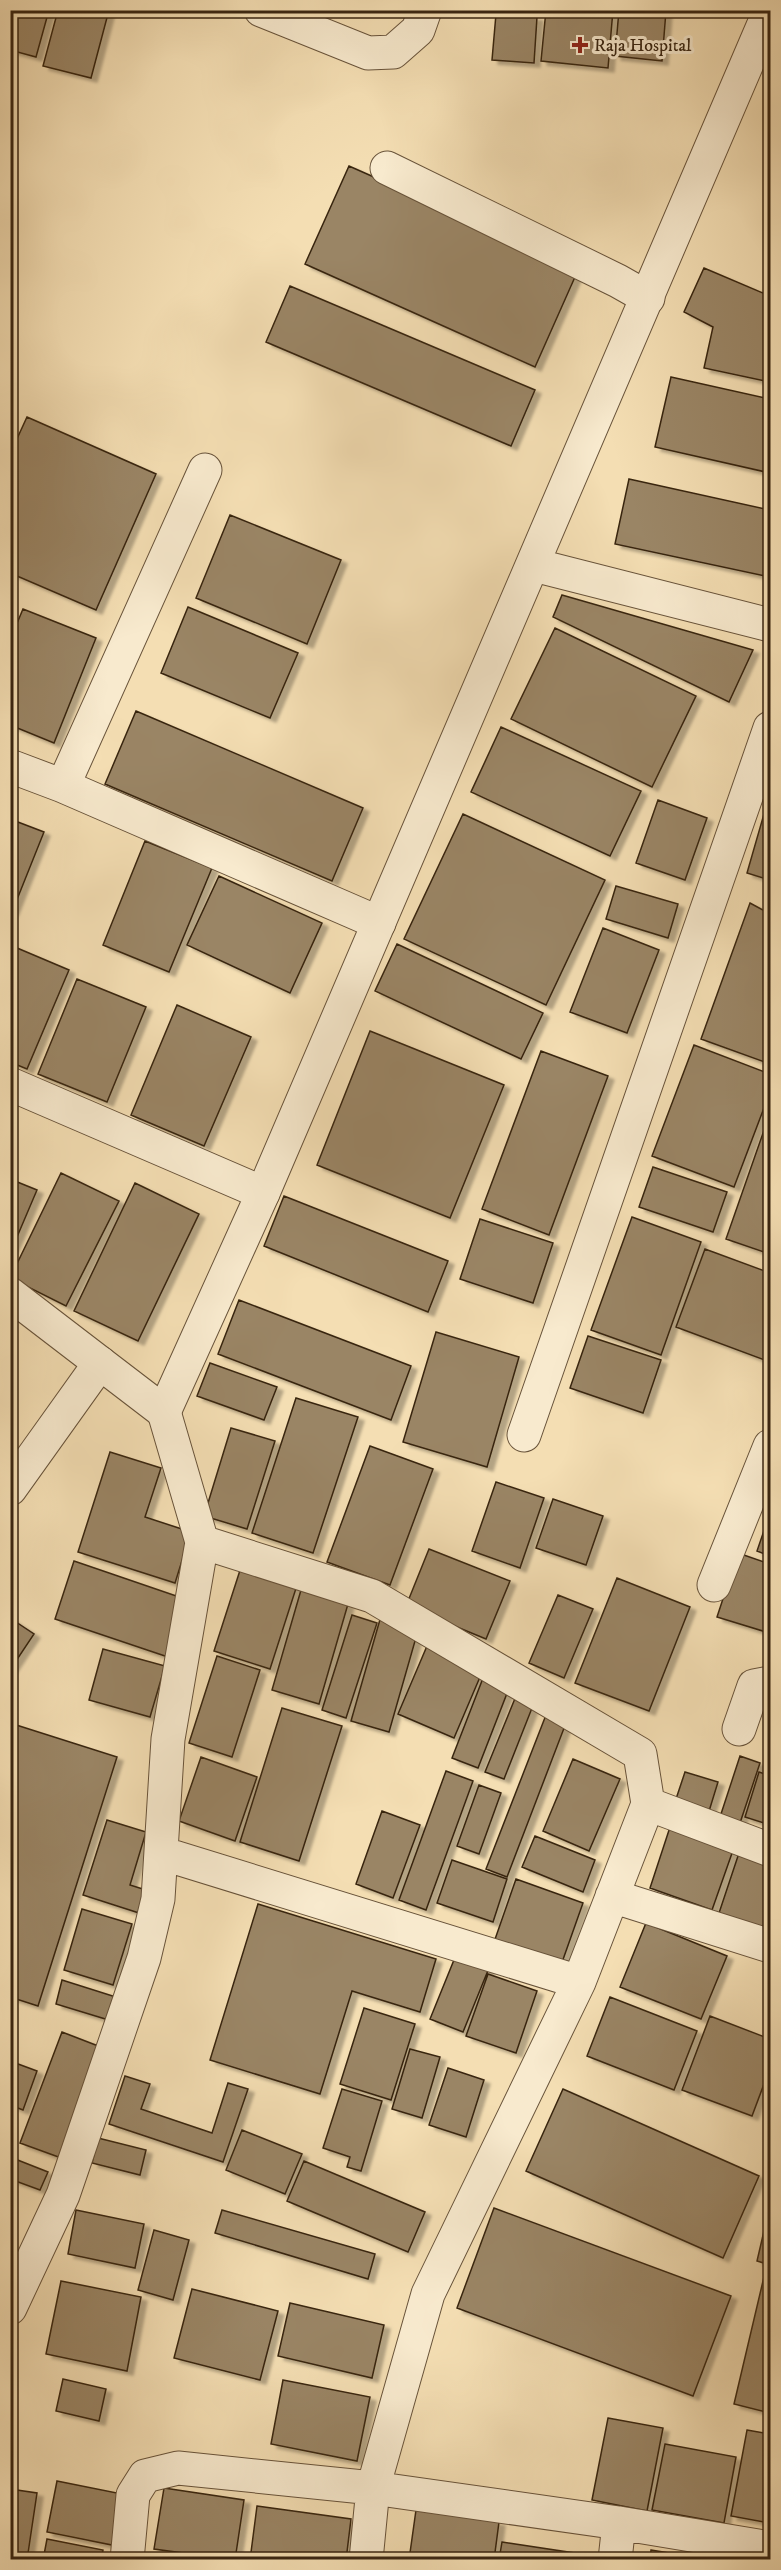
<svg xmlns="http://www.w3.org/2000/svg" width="781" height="2570" font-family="'IM FELL DW Pica',serif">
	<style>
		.building { fill: #9a8565; stroke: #392511; stroke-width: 1.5; filter: url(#shadow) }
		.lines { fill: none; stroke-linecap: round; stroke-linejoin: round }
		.minor-casing { stroke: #68533a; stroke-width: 35 }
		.tertiary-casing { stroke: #68533a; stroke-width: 35 }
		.minor { stroke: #f8eace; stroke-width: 33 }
		.tertiary { stroke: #f8eace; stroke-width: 33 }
		.poi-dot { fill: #8f2418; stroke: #f8eace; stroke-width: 2 }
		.labels { text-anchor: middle; stroke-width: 6; stroke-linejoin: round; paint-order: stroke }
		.poi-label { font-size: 18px; fill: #392511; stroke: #f8eace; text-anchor: start }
	</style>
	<defs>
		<filter id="shadow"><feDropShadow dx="6" dy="4" stdDeviation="1.5" flood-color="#0004"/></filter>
	</defs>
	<rect width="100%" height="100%" fill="#f4deb3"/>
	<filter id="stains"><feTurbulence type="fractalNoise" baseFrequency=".00333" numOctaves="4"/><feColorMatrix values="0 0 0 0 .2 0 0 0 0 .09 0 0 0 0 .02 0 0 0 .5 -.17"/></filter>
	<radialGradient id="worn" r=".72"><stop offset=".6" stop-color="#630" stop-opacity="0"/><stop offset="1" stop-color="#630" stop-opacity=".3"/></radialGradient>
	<!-- building -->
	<path class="building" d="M10 10H49L36 57 10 50Z
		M58 10H109L91 78 43 66Z
		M546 10H613L608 68 541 61Z
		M619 10 666 11 662 61 615 56Z
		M496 14 537 17 534 63 492 60Z
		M349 166 579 268 535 367 305 264Z
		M704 268 770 296V382L704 368 713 327 684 312Z
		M290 286 535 390 511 446 266 342Z
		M671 377 770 399V473L655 447Z
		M27 417 156 474 96 610 10 573V454Z
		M629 479 770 510V577L615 544Z
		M230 515 341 560 307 644 196 598Z
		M562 595 753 650 729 702 553 617Z
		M188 607 298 653 270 718 161 673Z
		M23 609 96 638 54 743 10 725V640Z
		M555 628 696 696 652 787 511 719Z
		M136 711 363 808 332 881 105 784Z
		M501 727 641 791 610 856 471 792Z
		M770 793V880L747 873Z
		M658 800 707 818 685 880 636 863Z
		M463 814 605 880 546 1005 404 939Z
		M10 819 44 832 12 912H10Z
		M145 841 212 868 169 972 103 945Z
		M219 876 322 923 290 993 187 945Z
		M616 886 678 904 668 938 606 919Z
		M750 903 770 914V1064L701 1039Z
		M603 928 659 950 627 1033 570 1012Z
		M397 944 543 1013 521 1059 375 991Z
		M10 945 69 970 27 1069 10 1062Z
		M77 979 146 1007 107 1102 38 1074Z
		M177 1005 251 1037 204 1146 131 1115Z
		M370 1031 504 1085 450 1218 317 1165Z
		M694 1045 770 1074V1092L734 1187 652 1156Z
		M541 1051 608 1076 549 1235 482 1209Z
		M770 1113V1254L726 1239Z
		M653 1167 727 1192 713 1232 639 1207Z
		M61 1173 119 1201 66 1306 10 1278Z
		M10 1179 37 1190 11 1251H10Z
		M135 1183 199 1214 138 1341 74 1311Z
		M284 1196 448 1261 428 1312 264 1246Z
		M632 1217 701 1242 661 1355 591 1330Z
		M480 1219 553 1243 533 1303 460 1279Z
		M705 1249 770 1273V1362L676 1327Z
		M239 1300 411 1366 391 1420 218 1354Z
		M436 1332 519 1357 487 1467 403 1442Z
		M588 1336 661 1360 643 1413 570 1388Z
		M210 1363 277 1387 264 1420 197 1396Z
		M296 1398 358 1417 313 1553 252 1533Z
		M231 1428 275 1441 247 1529 204 1516Z
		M370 1446 433 1469 390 1585 327 1562Z
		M110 1452 161 1468 145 1517 191 1532 175 1583 78 1552Z
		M496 1482 544 1498 520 1568 472 1551Z
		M553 1499 603 1516 586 1565 536 1548Z
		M770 1513V1556L757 1551Z
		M429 1549 510 1581 486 1639 406 1606Z
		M738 1553 770 1564V1617L766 1632 717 1617Z
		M74 1561 188 1600 168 1657 55 1619Z
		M243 1561 299 1579 270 1669 214 1651Z
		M617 1578 690 1607 649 1711 575 1683Z
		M301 1590 348 1604 319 1704 272 1690Z
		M558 1595 593 1609 564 1678 529 1663Z
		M352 1615 377 1623 346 1718 322 1710Z
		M381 1616 419 1627 389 1732 351 1721Z
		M10 1618 34 1634 10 1670Z
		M427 1646 483 1670 454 1738 398 1714Z
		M103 1649 165 1666 150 1717 89 1700Z
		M217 1656 260 1670 232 1757 189 1743Z
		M485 1673 511 1683 478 1768 452 1758Z
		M516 1696 534 1703 504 1779 485 1772Z
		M282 1708 342 1726 299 1861 240 1842Z
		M546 1715 566 1723 507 1877 486 1869Z
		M10 1723 117 1757 38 2006 10 1997Z
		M740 1756 760 1763 740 1823 720 1817Z
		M201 1757 257 1777 235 1841 179 1821Z
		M573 1759 620 1779 589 1851 543 1831Z
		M446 1771 473 1781 426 1910 399 1900Z
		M685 1772 718 1782 706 1821 672 1811Z
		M759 1772 770 1776V1825L745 1817Z
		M479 1785 501 1793 479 1854 457 1846Z
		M382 1811 420 1825 393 1898 356 1884Z
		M673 1818 737 1839 712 1910 650 1888Z
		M107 1820 146 1832 130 1885 146 1890 139 1913 83 1895Z
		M535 1836 595 1860 583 1892 522 1867Z
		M742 1844 770 1854V1930L719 1913Z
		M452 1860 507 1879 493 1922 437 1903Z
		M516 1879 583 1903 560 1968 493 1945Z
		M258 1904 436 1959 420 2012 352 1991 320 2094 210 2060Z
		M82 1909 132 1924 113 1985 64 1970Z
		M646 1923 727 1956 701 2019 620 1987Z
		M456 1955 489 1968 463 2032 430 2019Z
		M488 1974 537 1991 516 2053 466 2036Z
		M62 1980 119 1998 112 2021 56 2004Z
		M610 1997 697 2031 674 2090 587 2056Z
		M364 2008 415 2024 391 2100 340 2084Z
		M710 2016 770 2039V2068L752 2116 682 2090Z
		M62 2032 106 2049 64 2159 20 2143Z
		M410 2049 440 2057 422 2118 392 2109Z
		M10 2061 37 2071 23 2110 10 2105Z
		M448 2068 484 2080 466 2137 429 2125Z
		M125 2076 150 2084 141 2109 212 2133 228 2083 248 2089 223 2162 109 2124Z
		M342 2089 382 2101 361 2171 347 2167 350 2157 323 2148Z
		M563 2089 759 2176 723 2258 526 2171Z
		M242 2130 302 2154 285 2194 226 2170Z
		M98 2138 146 2150 140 2175 92 2163Z
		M10 2157 48 2172 40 2190 10 2179Z
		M304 2161 425 2212 408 2252 287 2201Z
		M770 2205V2413L734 2404 767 2264 757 2261Z
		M494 2208 731 2296 693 2396 457 2308Z
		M76 2210 144 2224 135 2268 68 2254Z
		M222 2210 375 2254 368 2279 215 2233Z
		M154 2230 189 2240 173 2300 138 2290Z
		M61 2281 141 2297 127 2371 46 2354Z
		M192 2289 278 2311 260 2380 174 2358Z
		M290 2303 384 2325 372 2378 278 2356Z
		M63 2379 106 2389 99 2421 56 2411Z
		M283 2380 370 2397 357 2461 271 2444Z
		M608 2418 663 2428 647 2511 592 2500Z
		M747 2430 770 2434V2523L731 2516Z
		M665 2444 736 2457 724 2523 652 2510Z
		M57 2481 122 2494 112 2545 47 2532Z
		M164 2488 244 2500 235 2560 154 2549Z
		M10 2489 37 2493 27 2560H10Z
		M257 2506 351 2519 346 2560H250Z
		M416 2510 499 2522 494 2560H409Z
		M47 2539 103 2550 101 2560H43Z
		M502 2542 581 2554 580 2560H499Z
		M651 2550 712 2560H650Z"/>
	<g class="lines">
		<!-- minor casing -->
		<g class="minor-casing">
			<path id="minor" d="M261 10 368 53 393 52 418 30 425 10
				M387 168 618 281 648 298
				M534 565 770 625
				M10 766 63 786 379 923
				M63 786 205 470
				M10 1084 263 1193
				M10 1294 100 1363
				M524 1435 770 728
				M202 1542 372 1596 640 1754 648 1804 579 1982 428 2294 373 2488 366 2560
				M714 1585 770 1446
				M739 1729 754 1686 770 1683
				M648 1804 770 1850
				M161 1853 579 1982
				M612 1896 770 1946
				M10 2308 63 2195 144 1958 158 1899 168 1739 202 1542 164 1412
				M127 2560 133 2495 145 2476 178 2468 373 2488 619 2523 770 2548
				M615 2560 619 2523"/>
		</g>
		<!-- tertiary casing -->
		<g class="tertiary-casing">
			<path id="tertiary" d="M10 1489 100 1363 164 1412 263 1193 770 10"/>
		</g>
		<!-- minor -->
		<use href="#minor" class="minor"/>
		<!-- tertiary -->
		<use href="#tertiary" class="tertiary"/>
	</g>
	<!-- markers -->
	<path class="poi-dot" d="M577 36h6v6h6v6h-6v6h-6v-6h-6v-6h6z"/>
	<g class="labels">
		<!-- poi labels -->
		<g class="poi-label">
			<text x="594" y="51">Raja Hospital</text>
		</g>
	</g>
	<!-- margin -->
	<rect width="781" height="2570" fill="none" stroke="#f4deb3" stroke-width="36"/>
	<rect x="12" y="12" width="757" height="2546" fill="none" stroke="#392511" stroke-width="3"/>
	<rect x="18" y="18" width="745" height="2534" fill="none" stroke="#392511" stroke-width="1.5"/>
	<rect width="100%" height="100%" filter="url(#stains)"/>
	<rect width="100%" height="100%" fill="url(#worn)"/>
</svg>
